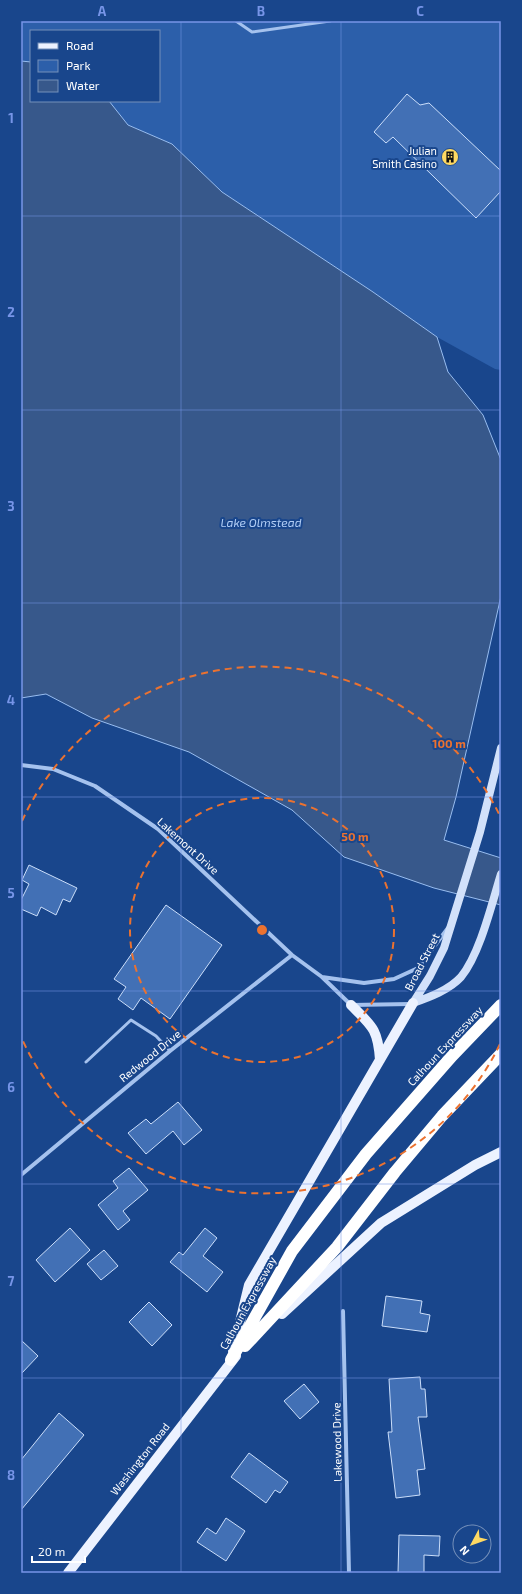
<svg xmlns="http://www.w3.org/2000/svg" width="522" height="1594" font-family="'Exo 2',sans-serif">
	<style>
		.green { fill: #2c5faa }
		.water { fill: #37588b; stroke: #98bdf0 }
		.building { fill: #4270b5; stroke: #cbdefa }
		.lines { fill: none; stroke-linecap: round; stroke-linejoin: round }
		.service { stroke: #a5c2ee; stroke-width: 3 }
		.minor { stroke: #a5c2ee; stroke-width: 4 }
		.secondary { stroke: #d2e1fa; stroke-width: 8 }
		.primary { stroke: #ecf2ff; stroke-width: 10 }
		.motorway { stroke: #fff; stroke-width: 12 }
		.grid { fill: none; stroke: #7795e8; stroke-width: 1; stroke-opacity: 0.55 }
		.ring { fill: none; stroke: #eb7230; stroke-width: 2; stroke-dasharray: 7 5 }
		.labels { text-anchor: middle; stroke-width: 4; stroke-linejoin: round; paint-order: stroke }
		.poi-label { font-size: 11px; fill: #fff; stroke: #19468c; text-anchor: end }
		.street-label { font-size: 11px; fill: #fff; stroke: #19468c }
		.water-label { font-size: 12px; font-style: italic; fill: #b1cdf5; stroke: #19468c }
		.centre { fill: #eb7230; stroke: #19468c; stroke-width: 2 }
		.ring-label { font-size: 12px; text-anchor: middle; font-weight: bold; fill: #eb7230; stroke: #19468c; stroke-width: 4; stroke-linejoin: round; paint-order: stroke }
		.neatline { fill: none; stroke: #7795e8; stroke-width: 1.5 }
		.grid-label { font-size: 13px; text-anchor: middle; font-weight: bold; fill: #7795e8 }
	</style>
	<rect width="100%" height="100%" fill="#19468c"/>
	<!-- green -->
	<path class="green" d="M21 21H501V370L495 369 437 337 373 292 222 192 172 144 128 125 109 101H159V31H31V62L21 61Z"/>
	<!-- water -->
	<path class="water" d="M21 61 31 62V101H109L128 125 172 144 222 192 373 292 437 337 448 372 483 415 501 460V596L456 797 444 840 501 858V905L434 888 344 857 292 810 189 752 92 718 46 694 21 698Z"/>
	<!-- building -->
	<path class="building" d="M407 94 420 105 429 103 501 171V191L476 218 393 137 386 143 374 132Z
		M29 865 77 888 70 902 63 899 56 915 41 907 37 916 21 909V900L29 884 22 880Z
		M166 905 222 945 170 1019 141 998 133 1010 118 999 126 987 114 979Z
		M178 1102 202 1130 184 1145 173 1131 146 1154 128 1133 146 1119 151 1124Z
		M129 1168 148 1190 123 1211 130 1220 118 1230 98 1205 118 1188 113 1181Z
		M70 1228 90 1250 55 1282 36 1260Z
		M205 1228 217 1238 203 1256 223 1272 207 1292 170 1262 179 1252 183 1255Z
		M104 1250 118 1266 101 1280 87 1264Z
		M386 1296 422 1301 420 1313 430 1315 427 1332 382 1326Z
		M149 1302 172 1325 152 1346 129 1322Z
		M21 1340 38 1356 21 1374Z
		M420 1377 421 1389H425L427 1417H418L425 1469 417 1470 420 1495 396 1498 388 1432H392L389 1379Z
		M304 1384 319 1402 300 1419 284 1401Z
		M59 1413 84 1435 21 1510V1460Z
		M249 1453 288 1482 280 1493 275 1490 266 1503 231 1477Z
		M226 1518 245 1531 226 1561 197 1542 207 1528 216 1534Z
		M399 1535 440 1536 439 1556 424 1555V1573H398Z"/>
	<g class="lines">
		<!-- service -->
		<path class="service" d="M236 21 252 32 330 21
			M86 1062 131 1020 156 1036 170 1051"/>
		<!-- minor -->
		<path class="minor" d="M21 765 53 769 95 786 158 829 292 955 322 977 351 1005 411 1004
			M322 977 364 983 394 979 418 968 448 928
			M21 1175 170 1051 292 955
			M343 1311 349 1573"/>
		<!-- secondary -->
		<path class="secondary" d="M413 1003 430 976 444 948 480 832 501 748
			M413 1003C430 997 449 990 461 977 480 954 492 903 501 874"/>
		<!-- primary -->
		<path class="primary" d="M351 1005C372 1026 378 1029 380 1060
			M282 1314 381 1223 475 1165 501 1152
			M233 1351 249 1285 413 1003
			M68 1573 236 1356"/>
		<!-- motorway -->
		<path class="motorway" d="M245 1346 337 1247 395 1172 442 1116 501 1054
			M231 1360 292 1251 366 1154 452 1056 501 1005"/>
	</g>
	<!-- grid -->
	<path class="grid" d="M181 21V1573M341 21V1573M21 216H501M21 410H501M21 603H501M21 797H501M21 991H501M21 1184H501M21 1378H501"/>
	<!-- distance rings -->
	<g class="ring">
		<circle cx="262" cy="930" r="132"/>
		<path d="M500 1044A264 264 0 0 1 22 1039M22 821A264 264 0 0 1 500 816"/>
	</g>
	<!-- icons -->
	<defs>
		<g id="building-disc" transform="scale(0.9)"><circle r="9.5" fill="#ffd962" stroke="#19468c"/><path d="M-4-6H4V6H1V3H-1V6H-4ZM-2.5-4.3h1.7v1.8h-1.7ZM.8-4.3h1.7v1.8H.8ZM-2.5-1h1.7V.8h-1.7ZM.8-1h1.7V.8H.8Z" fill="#111"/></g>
	</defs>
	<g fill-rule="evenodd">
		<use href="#building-disc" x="450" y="157"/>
	</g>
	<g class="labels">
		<!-- poi labels -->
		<g class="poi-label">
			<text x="437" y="155">Julian<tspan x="437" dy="13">Smith Casino</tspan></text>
		</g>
		<!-- street labels -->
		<g class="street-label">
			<text transform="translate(188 846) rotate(42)" y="4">Lakemont Drive</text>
			<text transform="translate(422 962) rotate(-63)" y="4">Broad Street</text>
			<text transform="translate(445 1046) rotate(-47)" y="4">Calhoun Expressway</text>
			<text transform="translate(150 1056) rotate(-39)" y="4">Redwood Drive</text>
			<text transform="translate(248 1303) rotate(-61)" y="4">Calhoun Expressway</text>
			<text transform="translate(337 1442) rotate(-91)" y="4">Lakewood Drive</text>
			<text transform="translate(140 1459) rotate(-52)" y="4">Washington Road</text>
		</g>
		<!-- water labels -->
		<g class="water-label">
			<text x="261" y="527">Lake Olmstead</text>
		</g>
	</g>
	<circle cx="262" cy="930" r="6" class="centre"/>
	<g class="ring-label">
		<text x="449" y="748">100 m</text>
		<text x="355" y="841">50 m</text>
	</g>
	<!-- border -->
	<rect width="522" height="1594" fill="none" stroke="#19468c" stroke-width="44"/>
	<!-- legend -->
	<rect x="30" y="30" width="130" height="72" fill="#19468c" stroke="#7590ba"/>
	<rect x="38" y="43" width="20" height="6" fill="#ecf2ff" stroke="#7590ba"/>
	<text x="66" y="50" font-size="12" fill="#ffffff">Road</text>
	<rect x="38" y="60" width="20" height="12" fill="#2c5faa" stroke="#7590ba"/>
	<text x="66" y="70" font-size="12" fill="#ffffff">Park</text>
	<rect x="38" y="80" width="20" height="12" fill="#37588b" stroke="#7590ba"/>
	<text x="66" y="90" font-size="12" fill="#ffffff">Water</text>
	<!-- north arrow -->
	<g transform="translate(472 1544) rotate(229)"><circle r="19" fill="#19468c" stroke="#7590ba"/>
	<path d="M0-3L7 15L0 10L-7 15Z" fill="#ffd962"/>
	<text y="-6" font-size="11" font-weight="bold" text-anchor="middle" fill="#ffffff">N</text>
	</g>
	<!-- scale -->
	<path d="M32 1556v6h53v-6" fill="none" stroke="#ffffff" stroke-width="2"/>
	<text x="38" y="1556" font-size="12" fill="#ffffff" stroke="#19468c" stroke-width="3" paint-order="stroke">20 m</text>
	<rect x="22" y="22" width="478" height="1550" class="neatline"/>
	<g class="grid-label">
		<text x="102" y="16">A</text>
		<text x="261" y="16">B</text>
		<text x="420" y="16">C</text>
		<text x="11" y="123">1</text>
		<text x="11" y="317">2</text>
		<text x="11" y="511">3</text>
		<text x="11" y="705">4</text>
		<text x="11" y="898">5</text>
		<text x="11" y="1092">6</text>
		<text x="11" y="1286">7</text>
		<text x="11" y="1480">8</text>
	</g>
</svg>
